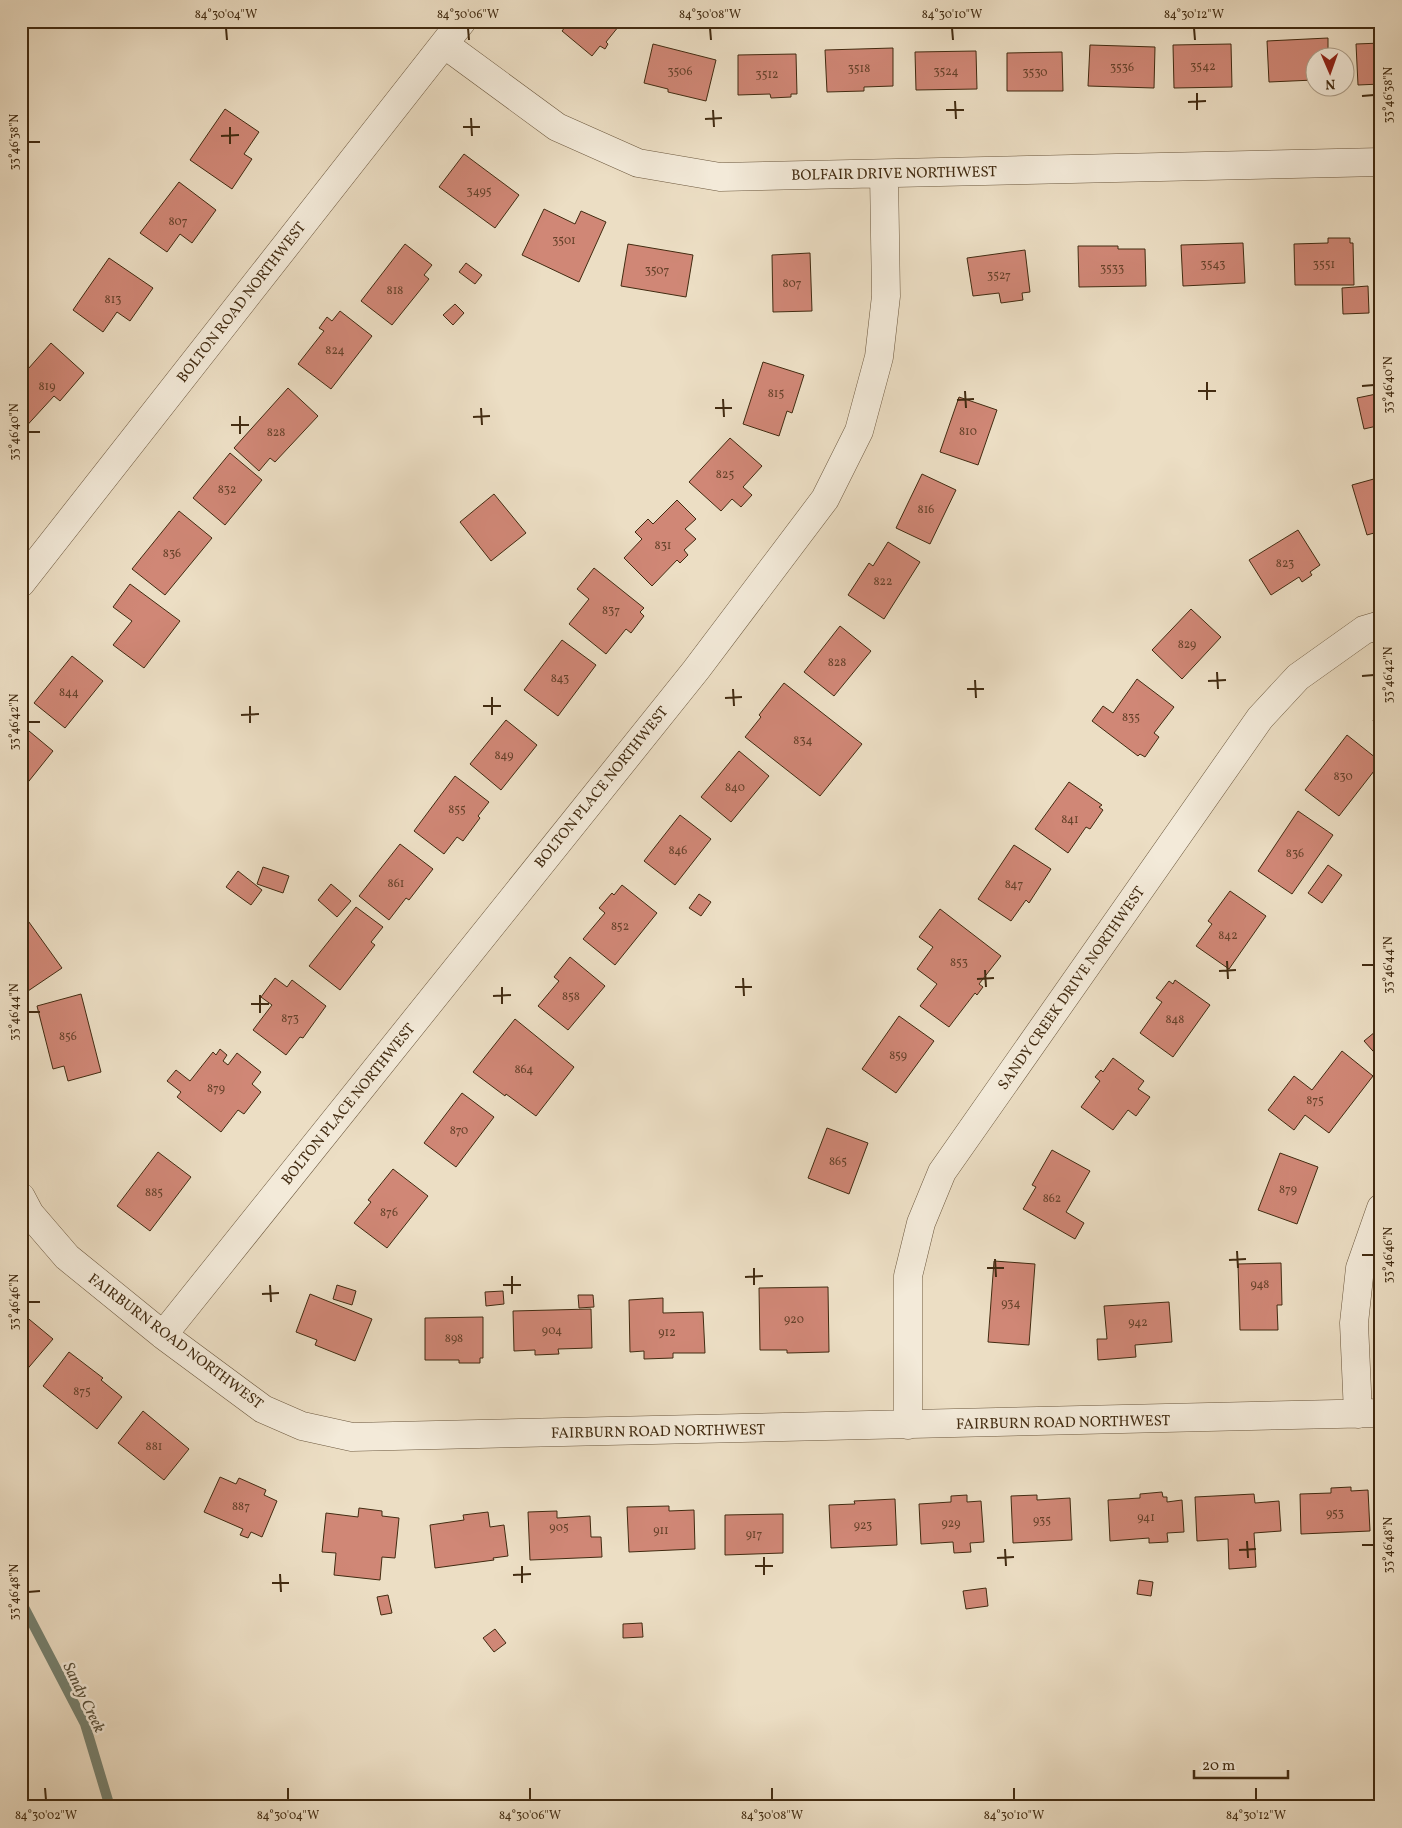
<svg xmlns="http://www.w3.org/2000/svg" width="1402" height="1828" font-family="Vollkorn,serif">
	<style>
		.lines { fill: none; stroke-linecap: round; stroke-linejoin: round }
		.stream { stroke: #768271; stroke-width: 10 }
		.building { fill: #d08776; stroke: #422b11 }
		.minor-casing { stroke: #6c583e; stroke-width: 29 }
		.minor { stroke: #f3ead9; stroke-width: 28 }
		.ticks { fill: none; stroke: #422b11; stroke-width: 2 }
		.labels { text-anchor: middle; stroke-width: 5; stroke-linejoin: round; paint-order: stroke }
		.number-label { font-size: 12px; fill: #66422a }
		.street-label { font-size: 15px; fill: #422b11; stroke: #f3ead9 }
		.water-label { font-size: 16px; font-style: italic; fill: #584f39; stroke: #f3ead9 }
		.neatline { fill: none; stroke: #422b11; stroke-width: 2 }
		.ticks-label { font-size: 12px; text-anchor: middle; fill: #422b11 }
	</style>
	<rect width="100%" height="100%" fill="#ecdec4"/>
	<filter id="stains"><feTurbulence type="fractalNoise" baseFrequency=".004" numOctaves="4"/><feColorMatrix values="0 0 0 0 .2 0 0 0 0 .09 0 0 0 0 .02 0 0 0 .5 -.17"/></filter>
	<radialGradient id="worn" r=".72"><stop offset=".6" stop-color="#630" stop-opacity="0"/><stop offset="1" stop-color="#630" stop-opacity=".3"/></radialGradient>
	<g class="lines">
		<!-- stream -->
		<path class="stream" d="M21 1606 25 1609 85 1724 110 1807"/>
	</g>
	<!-- building -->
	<path class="building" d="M568 21H623L606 42 608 44 605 49 600 46 592 56 562 31 569 22Z
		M1328 38V58H1314V80L1269 82 1267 41Z
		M1381 43V84L1358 85 1356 44Z
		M653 44 716 60 706 101 668 92V89L644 83Z
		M1231 44 1232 87 1174 88 1173 45Z
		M1090 45 1155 47 1154 88 1088 86Z
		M893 48V86L864 87V91L827 92 825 50Z
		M976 51 977 89 916 90 915 52Z
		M1062 52 1063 91H1007V53Z
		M796 54 797 94H791V97L771 98 770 94 738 95V55Z
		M225 109 259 132 244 154 252 159 232 189 190 160Z
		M464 154 519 195 495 228 439 187Z
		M179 182 216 210 192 243 180 234 167 252 140 233Z
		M544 209 575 224 581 211 606 222 579 282 522 255Z
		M1328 238H1350V243H1353L1354 285H1295L1294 244 1328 243Z
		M1243 243 1245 283 1183 286 1181 245Z
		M405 244 432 265 424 275 429 279 392 325 361 301Z
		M628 244 693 255 686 297 621 286Z
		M1078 246H1118V249H1145L1146 286 1079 287Z
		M1025 250 1030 292 1022 293 1023 300 1001 303 999 293 973 296 967 258Z
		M810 253 812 311 773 312 772 255Z
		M109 258 153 288 130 321 117 312 103 332 73 310Z
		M466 263 482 275 475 284 459 272Z
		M1368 286 1369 313 1343 314 1342 288Z
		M455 304 464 313 453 325 443 315Z
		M340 311 372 336 331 389 298 364 324 331 319 328 327 317 332 321Z
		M51 343 84 373 60 401 54 396 21 432V377Z
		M763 362 804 375 792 413 787 411 779 436 743 424Z
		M288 388 318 416 275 462 270 458 259 471 234 448Z
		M1381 393V425L1364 429 1357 398Z
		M959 397 997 410 978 465 940 452Z
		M730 438 762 466 743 487 752 495 741 507 732 499 721 511 689 482Z
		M230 453 262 480 225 525 193 498Z
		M922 474 956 490 930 544 896 528Z
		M1381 477V531L1367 535 1352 485Z
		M494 494 526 533 491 561 460 522Z
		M677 500 696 519 685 529 696 539 684 550 688 555 680 563 677 560 652 586 624 558 642 539 635 532 648 519 653 524Z
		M179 511 212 538 165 595 132 569Z
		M1298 530 1320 565 1310 572 1312 575 1302 582 1299 577 1271 595 1249 560Z
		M888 542 920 562 884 619 848 595 869 563 873 566Z
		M594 568 644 608 640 612 644 616 631 633 626 629 606 654 569 624 589 599 577 589Z
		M130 584 180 621 144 668 113 645 132 621 113 607Z
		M1191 609 1221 637 1182 679 1152 650Z
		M840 626 871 651 834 696 804 672Z
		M562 640 596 665 558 716 524 690Z
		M72 656 103 681 65 728 34 703Z
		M1137 679 1174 707 1154 733 1159 737 1145 757 1140 754 1138 756 1092 721 1103 706 1113 713Z
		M784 683 862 744 820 796 745 737 761 717 759 715Z
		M1381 716V735L1373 720Z
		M506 720 537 745 501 790 470 764Z
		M23 726 53 751 21 791V728Z
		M1347 735 1381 762 1339 816 1305 790Z
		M739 751 769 776 731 822 701 797Z
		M455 776 489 802 478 816 480 818 463 841 457 837 444 854 414 831Z
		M1069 782 1102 805 1099 807 1103 810 1090 829 1086 827 1068 853 1035 829Z
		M1298 811 1333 835 1292 894 1258 871Z
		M680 815 711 839 675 885 644 861Z
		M400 844 433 869 409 900 406 898 389 920 359 896Z
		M1014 845 1051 869 1029 903 1026 900 1011 921 978 899Z
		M1328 865 1342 875 1322 903 1308 893Z
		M263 867 289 876 283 893 257 884Z
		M238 871 262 890 251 905 226 887Z
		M331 884 351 901 337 917 318 900Z
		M622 885 657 913 615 965 583 939 605 913 599 908 612 893 614 895Z
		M1230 891 1266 916 1229 969 1196 946 1212 924 1208 921Z
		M699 894 711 902 701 916 689 908Z
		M356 907 383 927 371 942 375 945 340 990 309 966Z
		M940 909 1001 956 979 984 983 987 977 995 975 993 949 1027 920 1006 937 984 917 969 933 947 919 937Z
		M21 911 62 968 28 991 21 982Z
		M570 957 605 986 568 1030 538 1006 559 981 554 977Z
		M275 978 287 987 292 980 326 1006 303 1038 300 1037 286 1055 253 1030 272 1005 261 997Z
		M1175 980 1210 1005 1173 1057 1140 1033 1162 1002 1156 998 1169 981 1173 984Z
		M81 994 101 1072 68 1081 64 1066 53 1069 37 1006Z
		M899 1016 934 1041 896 1093 862 1069Z
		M515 1019 574 1067 536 1116 506 1094 505 1096 473 1072Z
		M1381 1027V1060L1364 1041Z
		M220 1049 227 1055 223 1061 228 1065 237 1053 261 1072 252 1084 261 1092 244 1114 238 1110 221 1132 177 1097 181 1092 167 1081 176 1070 190 1081 213 1052 216 1055Z
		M1342 1051 1373 1076 1329 1133 1305 1115 1294 1130 1268 1110 1294 1076 1312 1090Z
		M1113 1058 1144 1081 1138 1089 1150 1097 1136 1116 1128 1110 1113 1130 1081 1107 1100 1081 1095 1077 1101 1070 1103 1072Z
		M462 1093 494 1117 456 1167 424 1143Z
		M827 1128 868 1143 849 1194 808 1178Z
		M1052 1150 1090 1171 1066 1212 1084 1223 1075 1239 1023 1209 1036 1187 1032 1185Z
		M158 1152 191 1177 150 1231 117 1206Z
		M1280 1153 1318 1167 1297 1224 1258 1210Z
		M393 1169 428 1196 387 1248 354 1223 371 1202 368 1200Z
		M994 1261 1035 1264 1029 1345 988 1342Z
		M1281 1263 1282 1305H1277L1278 1330H1240L1238 1264Z
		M337 1285 356 1291 352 1305 333 1299Z
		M828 1287 829 1352 787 1353V1350H760L759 1288Z
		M503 1291 504 1304 486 1306 485 1292Z
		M310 1294 372 1319 355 1361 315 1345 317 1340 296 1332Z
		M578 1295H593L594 1307 579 1308Z
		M663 1298V1313L703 1312 705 1353H673V1358L644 1359V1351L630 1352 629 1300Z
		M1169 1302 1172 1342 1135 1345 1136 1357 1098 1360 1097 1339H1107L1104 1306Z
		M591 1309 592 1348 558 1349 559 1354 535 1355V1350L514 1351 513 1311Z
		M21 1315H24L53 1339 24 1373 21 1371Z
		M483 1317V1358H480V1363H459V1360H425V1318Z
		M69 1352 103 1378 101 1380 122 1397 97 1429 43 1386Z
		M143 1411 189 1449 164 1480 118 1443Z
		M220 1477 236 1484 239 1478 266 1490 264 1495 277 1501 262 1537 251 1532 248 1538 240 1535 243 1529 204 1512Z
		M1351 1487V1491L1368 1490 1370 1531 1301 1534 1300 1494 1331 1493V1488Z
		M1162 1492 1163 1497H1167V1502L1182 1500 1184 1532 1167 1533 1168 1542 1149 1543V1538L1110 1541 1108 1500 1140 1498V1494Z
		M1254 1494 1255 1503 1279 1501 1281 1531 1254 1533 1256 1567 1229 1569 1228 1539 1197 1541 1195 1497Z
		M967 1495V1502L981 1501 984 1542 970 1543 971 1552 954 1553 953 1542 921 1544 919 1504 951 1502V1496Z
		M1037 1495V1500L1070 1498 1072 1540 1013 1543 1011 1496Z
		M895 1499 897 1545 831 1548 829 1505 855 1504 854 1501Z
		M669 1506V1511L694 1510 695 1549 629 1552 627 1507Z
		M359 1508 382 1511V1516L399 1518 395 1558 382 1557 380 1580 334 1575 336 1553 322 1552 326 1513 358 1517Z
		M557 1511V1518L590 1516 591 1537H601L602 1557 530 1560 528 1512Z
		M488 1512 490 1527 504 1525 508 1556 493 1558 494 1560 435 1568 430 1525 464 1520 463 1515Z
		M783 1514V1553L725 1555V1515Z
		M1139 1580 1153 1582 1151 1596 1137 1594Z
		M986 1588 988 1606 966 1609 963 1591Z
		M388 1595 392 1613 381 1615 377 1597Z
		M642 1623 643 1637 623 1638V1624Z
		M495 1629 506 1643 494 1652 483 1638Z"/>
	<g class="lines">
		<!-- minor casing -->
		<g class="minor-casing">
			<path id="minor" d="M444 44 557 127 638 163 720 177 1381 162
				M21 583 462 21
				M21 1197 30 1214 67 1257 163 1335 263 1409 302 1426 352 1437 1381 1413
				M163 1335 696 670 825 499 859 431 879 357 886 296 884 174
				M1358 1414 1354 1323 1360 1268 1381 1208
				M908 1425V1276L921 1223 942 1172 1260 718 1298 677 1364 630 1381 625"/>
		</g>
		<!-- minor -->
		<use href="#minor" class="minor"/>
	</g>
	<!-- ticks -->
	<path class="ticks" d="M226 28 227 40M468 28 469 40M710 28 711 40M952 28 953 40M1194 28 1195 40M1197 93V110M1362 96 1374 95M955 101 956 119M1188 102 1206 101M713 110 714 127M946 110H964M471 118 472 136M705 119 722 118M230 127V144M463 127H480M221 136 239 135M28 142H40M1207 382V400M1362 386 1374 385M965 391 966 408M1198 391H1216M723 399 724 417M957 400 974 399M481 408 482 425M715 408H732M240 416V434M473 417 490 416M231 425H249M28 432H40M1217 672 1218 689M1362 676 1374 675M975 680 976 698M1208 681 1226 680M733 689 734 706M967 689H984M492 697V715M725 698 742 697M250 706V723M483 706H501M241 715 259 714M28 722H40M1227 961 1228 979M1362 965H1374M985 970 986 987M1219 971 1236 970M743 978 744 996M977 979 994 978M502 987V1004M735 987H752M260 995V1013M493 996 511 995M251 1004H269M28 1012H40M1237 1251 1238 1268M1362 1255H1374M995 1259 996 1277M1229 1260 1246 1259M754 1268V1285M987 1268H1004M512 1276V1294M745 1277 763 1276M270 1285 271 1302M503 1285H521M262 1294 279 1293M28 1302H40M1247 1541 1248 1558M1362 1545H1374M1005 1549 1006 1566M1239 1550 1256 1549M764 1557V1575M997 1558 1014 1557M522 1566V1583M755 1566H773M280 1574 281 1592M513 1575 531 1574M272 1583H289M28 1592 40 1591M45 1788 46 1800M288 1788V1800M530 1788V1800M772 1788V1800M1014 1788V1800M1256 1788V1800"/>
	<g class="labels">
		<!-- number labels -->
		<g class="number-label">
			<text x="1203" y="70">3542</text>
			<text x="1122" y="71">3536</text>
			<text x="859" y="72">3518</text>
			<text x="680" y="75">3506</text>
			<text x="946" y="75">3524</text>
			<text x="1035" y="76">3530</text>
			<text x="767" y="78">3512</text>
			<text x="479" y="195">3495</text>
			<text x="178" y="225">807</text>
			<text x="564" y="244">3501</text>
			<text x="1213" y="268">3543</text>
			<text x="1324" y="268">3551</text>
			<text x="1112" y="272">3533</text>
			<text x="657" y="274">3507</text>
			<text x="999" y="279">3527</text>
			<text x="792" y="287">807</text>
			<text x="395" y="294">818</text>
			<text x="113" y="303">813</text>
			<text x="335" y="354">824</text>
			<text x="47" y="390">819</text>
			<text x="776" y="397">815</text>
			<text x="968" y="435">810</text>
			<text x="276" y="436">828</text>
			<text x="725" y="478">825</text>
			<text x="227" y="493">832</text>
			<text x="926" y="513">816</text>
			<text x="663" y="549">831</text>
			<text x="172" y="557">836</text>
			<text x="1285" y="567">823</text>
			<text x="883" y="585">822</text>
			<text x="611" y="614">837</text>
			<text x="1187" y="648">829</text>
			<text x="837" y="666">828</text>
			<text x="560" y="682">843</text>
			<text x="69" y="696">844</text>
			<text x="1131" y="721">835</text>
			<text x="803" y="744">834</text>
			<text x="504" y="759">849</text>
			<text x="1343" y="780">830</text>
			<text x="735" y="791">840</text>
			<text x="457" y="813">855</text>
			<text x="1070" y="823">841</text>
			<text x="678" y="854">846</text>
			<text x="1295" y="857">836</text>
			<text x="396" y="887">861</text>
			<text x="1014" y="888">847</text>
			<text x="620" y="930">852</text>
			<text x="1228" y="939">842</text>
			<text x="959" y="966">853</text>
			<text x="571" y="1000">858</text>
			<text x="290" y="1022">873</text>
			<text x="1175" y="1023">848</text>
			<text x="68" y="1040">856</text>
			<text x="898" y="1059">859</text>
			<text x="524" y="1073">864</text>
			<text x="216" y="1092">879</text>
			<text x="1315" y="1104">875</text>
			<text x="459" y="1134">870</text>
			<text x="838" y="1165">865</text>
			<text x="1288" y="1193">879</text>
			<text x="154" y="1196">885</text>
			<text x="1052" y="1202">862</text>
			<text x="389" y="1216">876</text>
			<text x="1260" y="1288">948</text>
			<text x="1011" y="1307">934</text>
			<text x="794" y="1323">920</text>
			<text x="1138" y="1326">942</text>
			<text x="552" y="1334">904</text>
			<text x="667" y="1336">912</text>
			<text x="454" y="1342">898</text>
			<text x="82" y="1395">875</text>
			<text x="154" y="1450">881</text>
			<text x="241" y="1510">887</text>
			<text x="1335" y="1517">953</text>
			<text x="1146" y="1521">941</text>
			<text x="1042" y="1524">935</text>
			<text x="951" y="1527">929</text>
			<text x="863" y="1529">923</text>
			<text x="559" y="1531">905</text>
			<text x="661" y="1534">911</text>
			<text x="754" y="1538">917</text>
		</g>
		<!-- street labels -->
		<g class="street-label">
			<text transform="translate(894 173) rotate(-1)" y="5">BOLFAIR DRIVE NORTHWEST</text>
			<text transform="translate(241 302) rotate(-52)" y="5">BOLTON ROAD NORTHWEST</text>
			<text transform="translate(601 787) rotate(-51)" y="5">BOLTON PLACE NORTHWEST</text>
			<text transform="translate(1071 988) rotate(-55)" y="5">SANDY CREEK DRIVE NORTHWEST</text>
			<text transform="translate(348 1104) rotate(-51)" y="5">BOLTON PLACE NORTHWEST</text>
			<text transform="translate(176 1341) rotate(37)" y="5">FAIRBURN ROAD NORTHWEST</text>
			<text transform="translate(1063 1422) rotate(-1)" y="5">FAIRBURN ROAD NORTHWEST</text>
			<text transform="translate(658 1431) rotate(-1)" y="5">FAIRBURN ROAD NORTHWEST</text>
		</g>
		<!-- water labels -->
		<g class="water-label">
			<text transform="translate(85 1697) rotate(64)" y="6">Sandy Creek</text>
		</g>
	</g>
	<!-- margin -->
	<rect width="1402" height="1828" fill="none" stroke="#ecdec4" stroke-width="55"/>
	<!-- north arrow -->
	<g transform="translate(1330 72) rotate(178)"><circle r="24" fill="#f3ead9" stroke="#ac9e89"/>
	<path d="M0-4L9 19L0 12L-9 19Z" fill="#8f2418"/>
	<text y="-8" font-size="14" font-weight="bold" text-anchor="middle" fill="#422b11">N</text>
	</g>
	<!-- scale -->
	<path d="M1194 1770v8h94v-8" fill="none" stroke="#422b11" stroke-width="2.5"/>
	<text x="1202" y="1770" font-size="15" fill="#422b11" stroke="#f3ead9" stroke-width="4" paint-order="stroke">20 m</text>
	<rect x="28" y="28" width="1346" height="1772" class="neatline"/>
	<g class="ticks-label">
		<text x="226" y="18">84°30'04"W</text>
		<text x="468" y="18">84°30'06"W</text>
		<text x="710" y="18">84°30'08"W</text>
		<text x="952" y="18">84°30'10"W</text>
		<text x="1194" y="18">84°30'12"W</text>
		<text transform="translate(1388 95) rotate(-90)" y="4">33°46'38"N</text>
		<text transform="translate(14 142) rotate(-90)" y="4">33°46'38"N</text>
		<text transform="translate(1388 385) rotate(-90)" y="4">33°46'40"N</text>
		<text transform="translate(14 432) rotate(-90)" y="4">33°46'40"N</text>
		<text transform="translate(1388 675) rotate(-90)" y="4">33°46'42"N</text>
		<text transform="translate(14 722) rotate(-90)" y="4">33°46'42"N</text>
		<text transform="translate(1388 965) rotate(-90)" y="4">33°46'44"N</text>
		<text transform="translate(14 1012) rotate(-90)" y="4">33°46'44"N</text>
		<text transform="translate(1388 1255) rotate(-90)" y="4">33°46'46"N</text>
		<text transform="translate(14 1302) rotate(-90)" y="4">33°46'46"N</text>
		<text transform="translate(1388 1545) rotate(-90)" y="4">33°46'48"N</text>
		<text transform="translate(14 1592) rotate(-90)" y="4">33°46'48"N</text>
		<text x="46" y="1819">84°30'02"W</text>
		<text x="288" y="1819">84°30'04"W</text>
		<text x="530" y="1819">84°30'06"W</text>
		<text x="772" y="1819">84°30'08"W</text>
		<text x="1014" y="1819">84°30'10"W</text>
		<text x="1256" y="1819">84°30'12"W</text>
	</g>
	<rect width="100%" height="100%" filter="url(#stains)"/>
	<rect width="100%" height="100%" fill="url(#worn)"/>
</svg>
